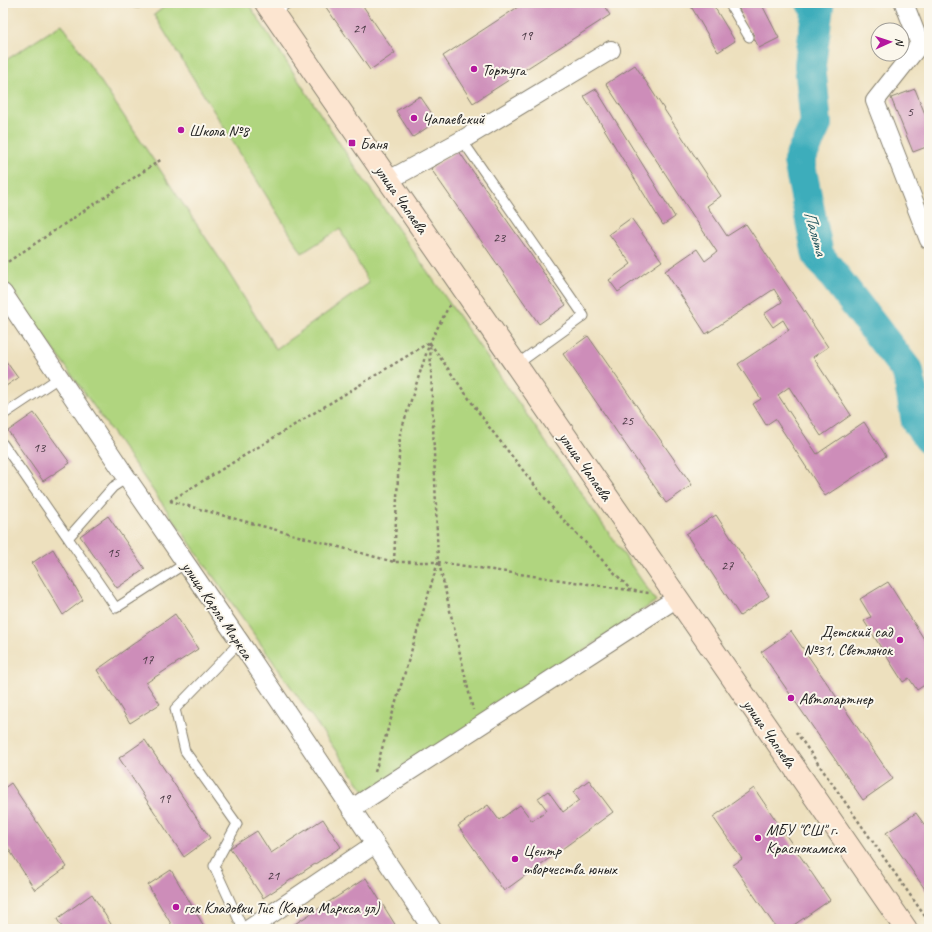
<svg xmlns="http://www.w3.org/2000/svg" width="932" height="932" font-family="Caveat,sans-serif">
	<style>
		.green { fill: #b0d57f; stroke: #66784e }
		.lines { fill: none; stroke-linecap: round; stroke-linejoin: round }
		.river { stroke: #3eadbb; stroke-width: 32 }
		.building { fill: #cd8db9 }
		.lane-casing { stroke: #847e6d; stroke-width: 11 }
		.street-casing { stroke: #847e6d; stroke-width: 20 }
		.secondary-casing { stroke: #847e6d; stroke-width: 24 }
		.path { stroke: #847e6d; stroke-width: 2.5; stroke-dasharray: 3 3; stroke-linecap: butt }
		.lane { stroke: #fff; stroke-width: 9 }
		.street { stroke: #fff; stroke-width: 18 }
		.secondary { stroke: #fce5d0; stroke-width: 22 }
		.poi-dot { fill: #b5179e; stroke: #fbf7ec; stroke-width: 1.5 }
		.labels { text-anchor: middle; stroke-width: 4; stroke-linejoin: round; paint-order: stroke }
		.number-label { font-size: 14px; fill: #483843 }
		.poi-label { font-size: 16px; fill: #1c1c1c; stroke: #fbf7ec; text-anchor: start }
		.street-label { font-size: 16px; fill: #1c1c1c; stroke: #fbf7ec }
		.water-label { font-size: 17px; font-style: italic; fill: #2b5d64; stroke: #fbf7ec }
	</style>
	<rect width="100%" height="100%" fill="#fbf7ec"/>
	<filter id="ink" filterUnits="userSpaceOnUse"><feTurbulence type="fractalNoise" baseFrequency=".025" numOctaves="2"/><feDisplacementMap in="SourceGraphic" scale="8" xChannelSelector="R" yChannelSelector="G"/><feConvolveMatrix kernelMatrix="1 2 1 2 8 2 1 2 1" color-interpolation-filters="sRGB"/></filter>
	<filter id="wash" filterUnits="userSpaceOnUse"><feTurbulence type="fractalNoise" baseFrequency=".012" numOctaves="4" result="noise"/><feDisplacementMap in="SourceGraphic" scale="16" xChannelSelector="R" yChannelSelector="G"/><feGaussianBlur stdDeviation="0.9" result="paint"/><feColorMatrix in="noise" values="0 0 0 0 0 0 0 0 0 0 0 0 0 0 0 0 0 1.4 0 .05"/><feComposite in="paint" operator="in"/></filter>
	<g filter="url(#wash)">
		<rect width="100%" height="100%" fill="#ede0be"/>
		<!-- green -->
		<path class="green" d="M169 3H248L355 167 656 601 369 798 3 277V62L62 24 220 259 276 349 369 283 340 229 302 253 154 15Z"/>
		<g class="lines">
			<!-- river -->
			<path class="river" d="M812 3 818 6 810 65 816 124 799 161 818 255 908 372 917 422 929 438"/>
		</g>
		<g id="blocks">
			<!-- building -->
			<path class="building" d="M323 3H361L395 53 370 70Z
				M524 3H602L610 15 473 103 443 56Z
				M689 3H712L735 41 718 52Z
				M736 3H761L779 38 759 48Z
				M635 65 721 196 707 206 727 236 746 224 828 347 813 357 851 415 821 436 789 387 778 395 817 454 864 422 886 456 825 496 775 419 766 425 753 404 761 399 738 364 789 330 783 320 773 327 764 314 782 302 774 289 706 334 665 271 697 249 705 261 717 252 606 84Z
				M596 89 675 217 663 225 584 96Z
				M915 89 929 124V146L913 152 891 98Z
				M420 96 437 121 413 137 396 111Z
				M458 150 566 305 539 324 431 169Z
				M631 218 662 261 618 292 609 280 631 264 609 234Z
				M588 336 692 485 666 503 563 354Z
				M3 357 18 378 3 388Z
				M34 413 70 463 43 481 8 431Z
				M716 515 769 596 740 616 686 534Z
				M108 516 145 569 117 588 80 536Z
				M53 549 83 600 63 615 32 563Z
				M888 582 929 647V682L917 690 909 678 903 682 864 621 871 617 860 599Z
				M175 614 198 649 146 683 160 704 130 723 97 670Z
				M791 631 893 779 863 800 761 652Z
				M145 740 210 838 184 857 119 758Z
				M589 780 613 812 504 891 458 826 488 805 499 820 520 805 532 821 547 810 538 798 548 791 563 812 579 800 573 792Z
				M11 783 67 867 35 890 3 840V789Z
				M754 788 830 900 788 929H777L733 865 742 859 713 817Z
				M916 813 929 831V895L886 833Z
				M323 819 341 847 263 898 230 848 257 831 271 853Z
				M171 870 205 928 203 929H174L148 885Z
				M366 878 396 926 391 929H287Z
				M92 894 114 929H63L57 919Z"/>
		</g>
	</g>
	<g filter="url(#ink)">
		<use href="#blocks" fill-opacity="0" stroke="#847e6d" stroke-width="1"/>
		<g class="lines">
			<!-- lane casing -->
			<g class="lane-casing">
				<path id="lane" d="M137 3H138
					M729 3 749 37
					M273 13 288 3
					M462 140 584 316 516 365
					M3 415 60 377
					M3 444 68 538 113 487 127 478
					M68 538 116 608 186 563
					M240 642 175 709 185 751 237 824 214 866 243 929"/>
			</g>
			<!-- street casing -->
			<g class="street-casing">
				<path id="street" d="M904 3 920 44 875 101 929 240
					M389 180 462 140 611 50
					M3 293 127 478 240 642 432 929
					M351 809 677 598
					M249 929 375 844"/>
			</g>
			<!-- secondary casing -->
			<g class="secondary-casing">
				<path id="secondary" d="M266 3 906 929"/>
			</g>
			<!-- path -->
			<path class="path" d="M3 265 162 159
				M430 343 489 427 555 511 631 590
				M170 501 394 562H438L649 593
				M170 501 430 342
				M394 562 400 434 430 342 450 304
				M439 563 473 710
				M796 732 929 922
				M375 772 438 562 430 342"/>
			<!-- lane -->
			<use href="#lane" class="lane"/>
			<!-- street -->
			<use href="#street" class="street"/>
			<!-- secondary -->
			<use href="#secondary" class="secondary"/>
		</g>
	</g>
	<!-- markers -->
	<g class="poi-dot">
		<circle cx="474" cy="69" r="4"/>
		<circle cx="414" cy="118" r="4"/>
		<circle cx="181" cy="130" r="4"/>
		<rect x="348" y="139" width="8" height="8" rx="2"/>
		<circle cx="900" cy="640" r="4"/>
		<circle cx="791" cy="698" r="4"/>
		<circle cx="758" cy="838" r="4"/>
		<circle cx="515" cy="859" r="4"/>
		<circle cx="176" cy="907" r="4"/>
	</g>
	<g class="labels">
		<!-- number labels -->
		<g class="number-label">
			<text x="359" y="33">21</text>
			<text x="526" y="40">19</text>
			<text x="910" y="116">5</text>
			<text x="499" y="242">23</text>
			<text x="627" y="425">25</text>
			<text x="39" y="452">13</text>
			<text x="113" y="557">15</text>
			<text x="727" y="570">27</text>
			<text x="147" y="664">17</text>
			<text x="164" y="803">19</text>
			<text x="273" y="880">21</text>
		</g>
		<!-- poi labels -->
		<g class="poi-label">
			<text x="482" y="75">Тортуга</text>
			<text x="422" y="124">Чапаевский</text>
			<text x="189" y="136">Школа №8</text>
			<text x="360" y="149">Баня</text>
			<text x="892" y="637" text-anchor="end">Детский сад<tspan x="892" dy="18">№31, Светлячок</tspan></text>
			<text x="799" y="704">Автопартнер</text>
			<text x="766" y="835">МБУ "СШ" г.<tspan x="766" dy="18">Краснокамска</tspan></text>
			<text x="523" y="856">Центр<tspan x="523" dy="18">творчества юных</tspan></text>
			<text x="184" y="913">гск Кладовки Тис (Карла Маркса ул)</text>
		</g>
		<!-- street labels -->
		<g class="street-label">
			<text transform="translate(402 199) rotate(55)" y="6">улица Чапаева</text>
			<text transform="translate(586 466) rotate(55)" y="6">улица Чапаева</text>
			<text transform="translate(218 610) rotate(56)" y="6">улица Карла Маркса</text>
			<text transform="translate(770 733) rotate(55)" y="6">улица Чапаева</text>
		</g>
		<!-- water labels -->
		<g class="water-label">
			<text transform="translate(816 233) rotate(74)" y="6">Пальта</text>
		</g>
	</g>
	<!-- margin -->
	<rect width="932" height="932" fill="none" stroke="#fbf7ec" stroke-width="16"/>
	<!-- north arrow -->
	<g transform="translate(890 42) rotate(87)"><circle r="19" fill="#fbf7ec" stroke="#a29f99"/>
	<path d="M0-3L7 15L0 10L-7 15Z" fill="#b5179e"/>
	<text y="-6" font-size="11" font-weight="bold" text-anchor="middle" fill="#1c1c1c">N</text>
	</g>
</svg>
